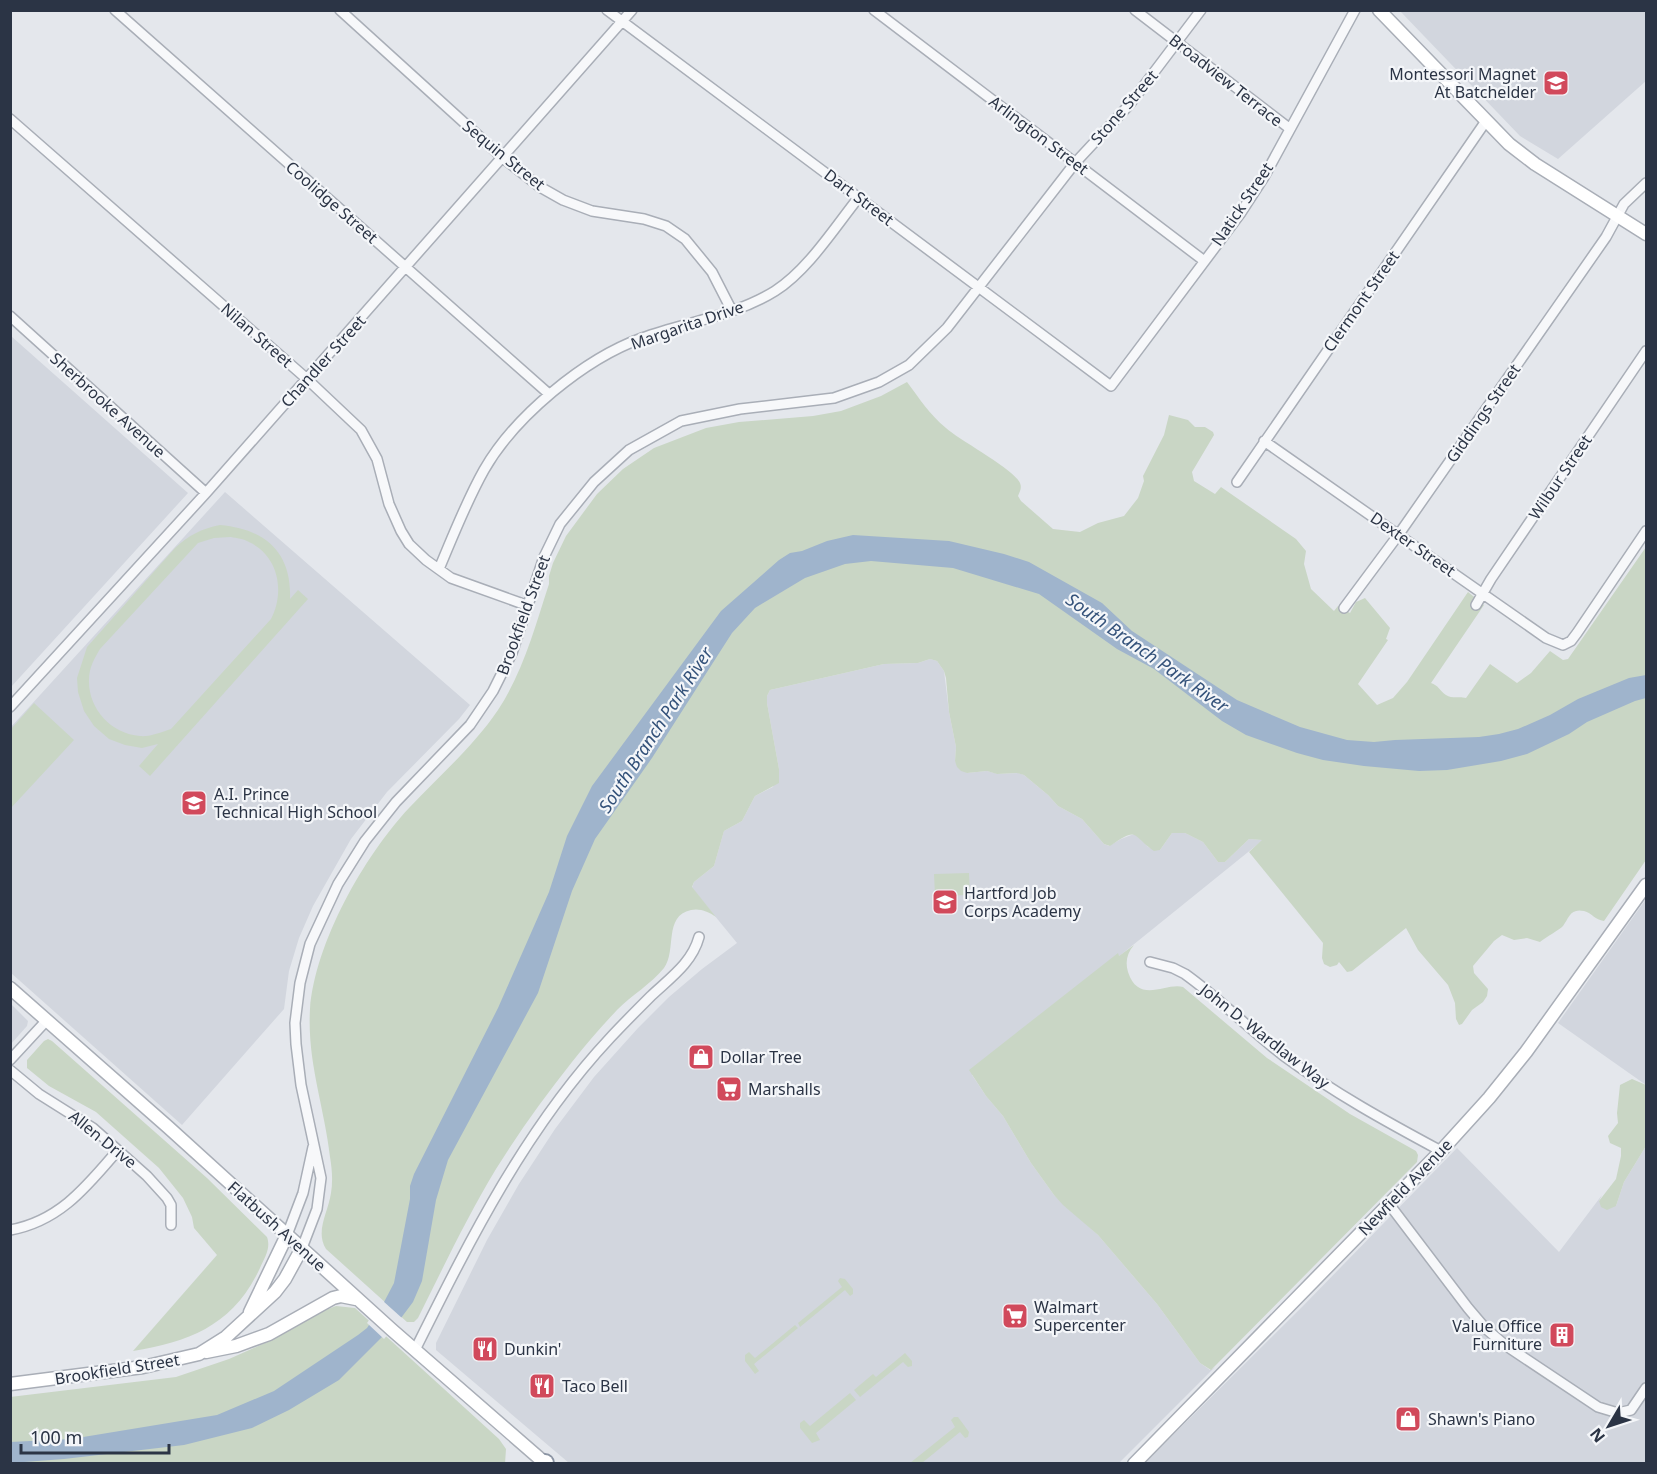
<svg xmlns="http://www.w3.org/2000/svg" width="1657" height="1474" font-family="'Noto Sans',sans-serif">
	<style>
		.built { fill: #d2d6de }
		.green { fill: #c9d6c5; fill-rule: evenodd }
		.water { fill: #9fb4cc }
		.pier { fill: #e4e7ec }
		.lines { fill: none; stroke-linecap: round; stroke-linejoin: round }
		.street-casing { stroke: #a9aeb7; stroke-width: 12 }
		.secondary-casing { stroke: #a9aeb7; stroke-width: 15 }
		.highway-casing { stroke: #8b94a3; stroke-width: 20 }
		.street { stroke: #f7f8fa; stroke-width: 9 }
		.secondary { stroke: #fff; stroke-width: 12 }
		.highway { stroke: #fff; stroke-width: 16 }
		.labels { text-anchor: middle; stroke-width: 4.5; stroke-linejoin: round; paint-order: stroke }
		.poi-label { font-size: 16px; fill: #2b3445; stroke: #f4f6f9; text-anchor: start }
		.street-label { font-size: 16px; fill: #2b3445; stroke: #f4f6f9 }
		.water-label { font-size: 18px; font-style: italic; fill: #34527a; stroke: #f4f6f9 }
	</style>
	<rect width="100%" height="100%" fill="#e4e7ec"/>
	<!-- built -->
	<path class="built" d="M1400 11H1646V81L1558 159 1520 136Z
		M11 336 188 493 11 687Z
		M225 492 470 705 459 719 387 792 351 839 313 906 299 938 289 971 284 1009 182 1125 11 973 10 728Z
		M930 659 937 661 944 671 949 712 956 747 955 761 967 773 987 771 998 774 1018 773 1024 775 1048 795 1058 806 1082 819 1104 844 1109 846 1121 839 1134 834 1140 837 1148 847 1160 850 1172 833H1185L1203 842 1218 862H1225L1249 839 1263 840 972 1075 986 1096 1003 1116 1031 1163 1054 1195 1098 1235 1157 1304 1200 1363 1210 1370 1215 1367 1119 1463H569L436 1350V1343L487 1240 519 1184 555 1129 594 1077 638 1028 669 997 702 969 737 943 692 888 694 882 714 866 724 831 742 821 755 796 773 787 779 769 767 703V696L770 690 884 664 918 663Z
		M1646 899V1085L1558 1023Z
		M11 1004 28 1021 27 1026 11 1044Z
		M1646 1146V1463L1144 1464 1303 1306 1457 1148 1559 1252 1602 1195 1599 1201 1616 1206 1624 1182Z"/>
	<!-- green -->
	<path class="green" d="M907 382C919 398 930 415 946 428 959 440 1014 469 1020 483 1022 488 1020 491 1018 496L1021 501 1053 529 1080 532 1098 523 1124 516 1138 498 1144 481 1143 476 1164 435 1169 415 1188 420 1195 427H1205L1213 432 1214 435 1192 472 1194 481 1215 494 1221 487 1296 539 1306 551 1304 564 1311 589 1334 611 1338 606 1350 613 1356 602 1365 598 1390 628 1386 639 1388 640 1358 684 1377 705 1393 698 1407 682 1468 592 1484 605 1431 683C1438 685 1440 691 1446 695 1452 699 1460 696 1466 698L1490 664 1517 683 1531 673 1550 651 1563 660 1568 659 1646 547V860L1604 921C1595 920 1592 913 1584 911 1570 908 1569 918 1563 926 1559 930 1546 937 1540 942L1527 938 1514 940 1502 935 1494 941 1473 966 1474 973 1488 989 1487 996 1483 1002 1472 1010 1462 1024 1459 1025 1456 1019 1455 1003 1448 985 1418 950 1406 928 1352 971 1347 972 1339 962 1337 965 1330 967 1324 964 1322 958 1323 943 1249 852 1262 840 1249 839 1225 862H1218L1203 842 1185 833H1172L1160 850 1154 851C1131 835 1139 826 1110 846L1104 844 1082 819 1058 806 1048 795 1024 775 1017 773 997 774 987 771 967 773 961 771 957 767 955 761 956 747 949 712 946 678 944 671 937 661 930 659 918 663 884 664 770 690 767 696V703L779 769V783L755 796 742 821 724 831 714 866 694 882 692 887 716 917C709 912 700 908 691 910 663 916 677 951 664 968 651 984 632 995 617 1010 602 1026 586 1044 572 1062 545 1096 519 1132 496 1169 467 1217 443 1268 418 1318L414 1322H407L326 1249C315 1231 328 1213 331 1193 333 1181 332 1169 330 1157 324 1105 307 1062 310 1009 315 943 364 856 409 808 439 776 473 747 498 710 523 672 535 627 549 584V576L553 563 566 536 597 494 623 469 654 448 706 428 739 422 813 416 841 411 881 396Z
		M220 525C265 529 292 552 290 599L298 590 308 599 150 776 139 766 158 744 142 748 125 745 109 739 94 726 84 711 78 692 77 678 87 647 175 548C189 535 201 529 220 525ZM231 537C236 538 244 539 249 542 279 556 285 592 271 619L171 729C162 732 150 737 140 736 111 734 88 708 89 680 89 668 94 659 100 649L198 543 214 538Z
		M34 703 74 740 11 808V729Z
		M969 873 970 895 935 896 934 874Z
		M1134 945C1127 953 1125 962 1128 972 1139 1005 1166 982 1183 987L1267 1058 1350 1114 1416 1151 1418 1155 1417 1162 1211 1370 1200 1363 1157 1304 1098 1235 1063 1205 1054 1195 1031 1163 1003 1116 986 1096 969 1070 1118 953 1119 956Z
		M48 1039 52 1041 207 1178 267 1237C271 1248 265 1257 260 1268 234 1324 191 1342 133 1351L217 1255 194 1228 192 1217 183 1198 159 1168 96 1112 49 1086 27 1068V1060L44 1041Z
		M1632 1079 1646 1085V1146L1624 1182 1616 1206 1607 1210 1601 1207 1599 1201 1616 1179 1621 1156V1148L1610 1143 1608 1136 1618 1123 1617 1113 1620 1085Z
		M840 1278 845 1279 853 1289V1294L850 1296 845 1290 800 1327 798 1323 842 1287 838 1281Z
		M336 1306 355 1308 499 1439 506 1449 505 1464 11 1463 10 1397 176 1377 229 1359 274 1339 323 1311Z
		M795 1325 798 1328 754 1364 759 1371 755 1374 745 1361V1355L749 1352 755 1358Z
		M905 1353 912 1361V1366L908 1367 903 1362 860 1397 854 1390 873 1374 876 1377Z
		M850 1393 856 1400 816 1433 820 1440 812 1443 800 1428V1423L804 1420 810 1426Z
		M954 1417H958L969 1432 968 1437 965 1438 960 1432 922 1463H910L955 1427 951 1420Z"/>
	<!-- water -->
	<path class="water" d="M853 535 949 541 1004 554 1029 562 1102 603 1132 631 1237 700 1300 727 1347 740 1374 742 1395 740 1479 737 1499 734 1518 729 1550 715 1578 699 1629 678 1646 675V698L1635 701 1587 722 1569 734 1527 754 1501 761 1447 770 1419 771 1364 766 1323 760 1297 753 1246 735 1222 721 1154 669 1117 649 1039 594 953 568 871 561 845 564 805 578 755 608 732 633 652 758 595 839 572 891 538 993 448 1160 436 1200 422 1281 413 1302 401 1318 339 1380 289 1410 252 1428 184 1445 64 1459 11 1463 10 1442 71 1439 217 1415 274 1391 358 1335 367 1328 383 1304 394 1283 410 1199V1186L414 1174 498 1008 549 892 567 836 592 786 721 611 779 560 790 553 802 551 827 541Z"/>
	<!-- pier -->
	<path class="pier" d="M383 1301 402 1318 384 1339 367 1323Z"/>
	<g class="lines">
		<!-- street casing -->
		<g class="street-casing">
			<path id="street" d="M115 10 549 394
				M340 10 503 158 540 187 563 200 592 211 644 219 666 226 685 239 712 272 732 311
				M607 10 1111 386 1240 214 1264 177 1355 10
				M874 10 1203 260
				M1135 10 1289 128
				M10 119 307 379 361 430 377 459 389 504 401 531 409 544 426 560 451 578 526 605
				M10 316 206 493
				M1264 441 1546 638 1563 645 1571 641 1577 633 1646 531
				M1237 482 1486 121
				M439 569C453 536 466 502 484 470 515 416 584 359 642 338 686 322 735 316 775 291 808 270 835 227 859 197
				M1476 605 1491 579 1646 351
				M1344 608 1399 534 1606 237 1624 204 1646 183
				M10 707 206 493 632 10
				M1150 962 1173 968 1185 974C1220 999 1250 1030 1284 1056 1334 1093 1387 1122 1441 1151
				M10 1060 47 1020
				M10 1070 39 1094 93 1128 147 1176 167 1198 171 1205V1225
				M1389 1204 1468 1308 1485 1328 1505 1345 1598 1407 1618 1413 1631 1410 1646 1388
				M10 1230C60 1221 87 1186 118 1150
				M287 1235 303 1193 313 1147
				M302 1248 317 1209 321 1178 301 1085 296 1044 295 1023 300 983 310 944 338 884 365 841 396 802 470 725 493 691 512 653 544 557 560 524 594 482 629 450 681 421 740 409 834 398 879 382 909 365 947 328 1075 163 1130 104 1201 10
				M415 1350C470 1240 525 1129 610 1038 623 1024 637 1010 651 996 670 978 692 963 699 937"/>
		</g>
		<!-- secondary casing -->
		<g class="secondary-casing">
			<path id="secondary" d="M1379 10 1509 144 1535 164 1646 234
				M10 988 168 1127 392 1330 546 1464
				M250 1312 287 1235
				M206 1352 236 1346 269 1334 333 1298 341 1296 356 1299
				M10 1384 143 1367 199 1354 226 1337 275 1292 285 1279 302 1248
				M1134 1464 1441 1151 1489 1098 1526 1052 1646 885"/>
		</g>
		<!-- highway casing -->
		<g class="highway-casing">
			<path id="highway" d="M544 1464 545 1463"/>
		</g>
		<!-- street -->
		<use href="#street" class="street"/>
		<!-- secondary -->
		<use href="#secondary" class="secondary"/>
		<!-- highway -->
		<use href="#highway" class="highway"/>
	</g>
	<!-- icons -->
	<defs>
		<g id="school-square" transform="scale(1.35)"><rect x="-9" y="-9" width="18" height="18" rx="4" fill="#d1495b" stroke="#f4f6f9"/><path d="M0-5L7-2L0 1L-7-2ZM-4 1L0 2.5L4 1V4Q0 6-4 4Z" fill="#fff"/></g>
		<g id="shop-square" transform="scale(1.35)"><rect x="-9" y="-9" width="18" height="18" rx="4" fill="#d1495b" stroke="#f4f6f9"/><path d="M-5-2.5h2.3a2.7 3.5 0 0 1 5.4 0H5L5.5 6h-11ZM-1.5-2.5h3a1.5 2.3 0 0 0-3 0Z" fill="#fff"/></g>
		<g id="supermarket-square" transform="scale(1.35)"><rect x="-9" y="-9" width="18" height="18" rx="4" fill="#d1495b" stroke="#f4f6f9"/><path d="M-6-5.5h2.5l.6 2H6L4.5 2H-2.5L-4.4-4H-6ZM-1.5 3.2a1.3 1.3 0 1 0 .1 0ZM3 3.2a1.3 1.3 0 1 0 .1 0Z" fill="#fff"/></g>
		<g id="building-square" transform="scale(1.35)"><rect x="-9" y="-9" width="18" height="18" rx="4" fill="#d1495b" stroke="#f4f6f9"/><path d="M-4-6H4V6H1V3H-1V6H-4ZM-2.5-4.3h1.7v1.8h-1.7ZM.8-4.3h1.7v1.8H.8ZM-2.5-1h1.7V.8h-1.7ZM.8-1h1.7V.8H.8Z" fill="#fff"/></g>
		<g id="restaurant-square" transform="scale(1.35)"><rect x="-9" y="-9" width="18" height="18" rx="4" fill="#d1495b" stroke="#f4f6f9"/><path d="M-5-6h1v4h1v-4h1v4h1v-4h1v5L-1.5 .5V6h-2V.5L-5-1ZM5-6V6H3V1.5H1.5Q1.5-4 5-6Z" fill="#fff"/></g>
	</defs>
	<g fill-rule="evenodd">
		<use href="#school-square" x="1556" y="83"/>
		<use href="#school-square" x="194" y="803"/>
		<use href="#school-square" x="945" y="902"/>
		<use href="#shop-square" x="701" y="1057"/>
		<use href="#supermarket-square" x="729" y="1089"/>
		<use href="#supermarket-square" x="1015" y="1316"/>
		<use href="#building-square" x="1562" y="1335"/>
		<use href="#restaurant-square" x="485" y="1349"/>
		<use href="#restaurant-square" x="542" y="1386"/>
		<use href="#shop-square" x="1408" y="1419"/>
	</g>
	<g class="labels">
		<!-- poi labels -->
		<g class="poi-label">
			<text x="1536" y="80" text-anchor="end">Montessori Magnet<tspan x="1536" dy="18">At Batchelder</tspan></text>
			<text x="214" y="800">A.I. Prince<tspan x="214" dy="18">Technical High School</tspan></text>
			<text x="964" y="899">Hartford Job<tspan x="964" dy="18">Corps Academy</tspan></text>
			<text x="720" y="1063">Dollar Tree</text>
			<text x="748" y="1095">Marshalls</text>
			<text x="1034" y="1313">Walmart<tspan x="1034" dy="18">Supercenter</tspan></text>
			<text x="1542" y="1332" text-anchor="end">Value Office<tspan x="1542" dy="18">Furniture</tspan></text>
			<text x="504" y="1355">Dunkin'</text>
			<text x="562" y="1392">Taco Bell</text>
			<text x="1428" y="1425">Shawn's Piano</text>
		</g>
		<!-- street labels -->
		<g class="street-label">
			<text transform="translate(1226 80) rotate(38)" y="6">Broadview Terrace</text>
			<text transform="translate(1124 107) rotate(-49)" y="6">Stone Street</text>
			<text transform="translate(1039 135) rotate(37)" y="6">Arlington Street</text>
			<text transform="translate(504 155) rotate(39)" y="6">Sequin Street</text>
			<text transform="translate(859 197) rotate(37)" y="6">Dart Street</text>
			<text transform="translate(332 202) rotate(41)" y="6">Coolidge Street</text>
			<text transform="translate(1242 204) rotate(-56)" y="6">Natick Street</text>
			<text transform="translate(1361 301) rotate(-55)" y="6">Clermont Street</text>
			<text transform="translate(687 325) rotate(-19)" y="6">Margarita Drive</text>
			<text transform="translate(257 335) rotate(41)" y="6">Nilan Street</text>
			<text transform="translate(323 361) rotate(-48)" y="6">Chandler Street</text>
			<text transform="translate(108 405) rotate(42)" y="6">Sherbrooke Avenue</text>
			<text transform="translate(1483 413) rotate(-55)" y="6">Giddings Street</text>
			<text transform="translate(1560 477) rotate(-56)" y="6">Wilbur Street</text>
			<text transform="translate(1413 544) rotate(35)" y="6">Dexter Street</text>
			<text transform="translate(523 615) rotate(-70)" y="6">Brookfield Street</text>
			<text transform="translate(1265 1036) rotate(38)" y="6">John D. Wardlaw Way</text>
			<text transform="translate(103 1139) rotate(39)" y="6">Allen Drive</text>
			<text transform="translate(1405 1187) rotate(-46)" y="6">Newfield Avenue</text>
			<text transform="translate(277 1226) rotate(42)" y="6">Flatbush Avenue</text>
			<text transform="translate(117 1369) rotate(-9)" y="6">Brookfield Street</text>
		</g>
		<!-- water labels -->
		<g class="water-label">
			<text transform="translate(1147 653) rotate(35)" y="6">South Branch Park River</text>
			<text transform="translate(656 730) rotate(-57)" y="6">South Branch Park River</text>
		</g>
	</g>
	<!-- border -->
	<rect width="1657" height="1474" fill="none" stroke="#2b3445" stroke-width="24"/>
	<!-- north arrow -->
	<g transform="translate(1609 1426) rotate(231)" stroke="#f4f6f9" stroke-width="4.5" paint-order="stroke">
	<path d="M0-4.5L10 22L0 15L-10 22Z" fill="#2b3445"/>
	<text y="-9" font-size="16" font-weight="bold" text-anchor="middle" fill="#2b3445">N</text>
	</g>
	<!-- scale -->
	<path d="M21 1444v9h148v-9" fill="none" stroke="#2b3445" stroke-width="3"/>
	<text x="30" y="1444" font-size="18" fill="#2b3445" stroke="#f4f6f9" stroke-width="4.5" paint-order="stroke">100 m</text>
</svg>
